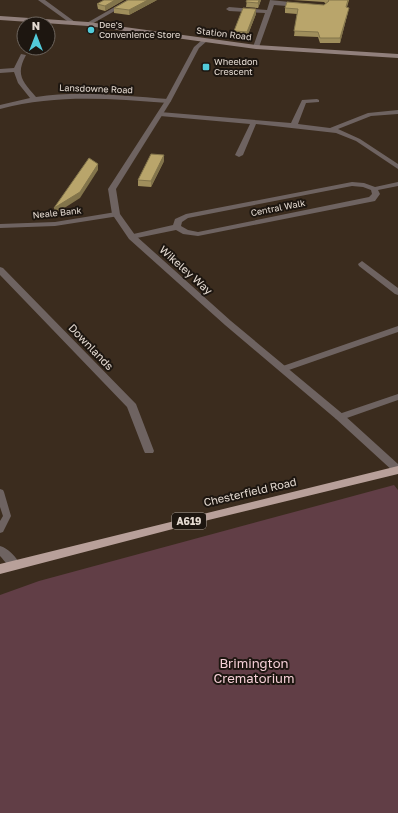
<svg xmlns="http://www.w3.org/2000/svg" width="398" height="813" font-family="'Golos Text',sans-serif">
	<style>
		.green { fill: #613e46 }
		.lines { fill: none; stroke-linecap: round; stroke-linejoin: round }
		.service { fill: #6e6361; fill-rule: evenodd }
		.minor { fill: #6e6361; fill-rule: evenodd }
		.tertiary { fill: #6e6361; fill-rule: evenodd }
		.secondary { fill: #91807c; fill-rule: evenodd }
		.trunk { fill: #b8a09a; fill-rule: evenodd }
		.wall { fill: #9f8e5c }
		.shaded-wall { fill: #82744b }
		.building { fill: #b9a56b; stroke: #82744b }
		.poi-dot { fill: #52cbda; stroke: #1d1610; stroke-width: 1.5 }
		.labels { text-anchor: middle; stroke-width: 4; stroke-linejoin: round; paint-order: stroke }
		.far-poi-label { font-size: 9px; fill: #e5dbd2; stroke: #1d1610; text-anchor: start }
		.far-street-label { font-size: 9px; fill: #e5dbd2; stroke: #1d1610 }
		.shield { fill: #1d1610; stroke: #a9a098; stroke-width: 1 }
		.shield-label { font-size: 10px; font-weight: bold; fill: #e5dbd2 }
		.street-label { font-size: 11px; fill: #e5dbd2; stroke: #1d1610 }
		.near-park-label { font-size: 13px; fill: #f5cfd6; stroke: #1d1610 }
	</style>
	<rect width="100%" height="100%" fill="#3b2c1e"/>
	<!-- green -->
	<path class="green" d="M394 485 398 490V813H0V595L39 581Z"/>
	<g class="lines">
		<!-- service -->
		<path class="service" d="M0 489 3 490 4 492 11 516 3 532 0 533V521L3 516 0 507Z"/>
		<!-- minor -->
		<path class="minor" d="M38 0H45L75 22 70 23Z
			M127 0H134L90 25 85 24Z
			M270 0 300 3 303 5 300 7 274 5 259 47 254 48 253 47 265 13 229 11 226 9 229 7 267 10Z
			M21 54 26 55C15 75 23 82 36 97 79 90 125 96 168 99L171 101 168 103C109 99 58 94 0 109V105L30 98 18 83 14 72 0 73V69L14 68Z
			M317 99 319 100V102L306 103 298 124 330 128 368 113 398 110V114L371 116 338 129 360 139 398 164V169L356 141 336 133 256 124 243 155 239 157 235 155 250 124 160 116 157 114 160 112 291 123 302 100Z
			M352 182 364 183 375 187 398 182V186L378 190 380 194 375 201 198 236 183 234 176 230 132 239 128 237 129 235 173 225 175 219 186 214ZM352 186 363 187 371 190 372 194 369 197 198 232 188 230 181 226 182 222 188 218Z
			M116 212H119V216L55 226 0 228V224L55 222Z
			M362 261 398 288V295L395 294 359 266 358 264Z
			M0 267 3 268 136 404 154 451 153 453H145L144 451 127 407 0 275Z
			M398 326V332L286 371 283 372 278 369 280 367Z
			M398 394V400L344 419H336L335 417 336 415Z
			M0 546C8 548 16 557 21 565L19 568C10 571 6 562 0 556Z"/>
		<!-- tertiary -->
		<path class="tertiary" d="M202 40 207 41 199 48 171 101 116 189 120 214 135 235 231 321 344 415 398 464V474L394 472 336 419 225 325 129 239 112 214 108 189 165 101 194 47Z"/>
		<!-- secondary -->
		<path class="secondary" d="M0 16 88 22 256 45 398 54V58L256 49 88 26 0 20Z"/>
		<!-- trunk -->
		<path class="trunk" d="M398 466V474L192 524 0 574V564Z"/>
	</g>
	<!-- wall -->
	<path class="wall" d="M124 0 105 11 98 9 97 4Z
		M157 0 129 15 114 13V8Z
		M247 0H261L258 8 246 7Z
		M293 0H349L347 7 348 12 340 43H320L318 37 294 36 297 14 285 13V8L324 5 326 4 324 2Z
		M256 9V14L247 37 233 36 234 31Z
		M164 161 151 187 138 186V180Z"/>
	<!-- shaded-wall -->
	<path class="shaded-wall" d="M115 0H124L105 11V6Z
		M148 0H157L129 15V10Z
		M259 0H261L258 8V3Z
		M349 8 348 12 340 43V38Z
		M256 9V14L247 37V32Z
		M164 155V161L151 187V181Z
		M98 164V170L80 198 55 214 54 208Z"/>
	<!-- building -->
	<path class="building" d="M104 0H115L105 6 97 4Z
		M128 0H148L129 10 114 8Z
		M247 0H259L258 3 246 2Z
		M328 0H348L346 7 349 8 340 38H320L318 32 294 31 298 9 285 8 287 2 324 5 329 1Z
		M243 8 256 9 247 32 234 31Z
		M151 154 164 155 151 181 138 180Z
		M89 158 98 164 80 192 54 208Z"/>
	<!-- markers -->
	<g class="poi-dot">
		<circle cx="91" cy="30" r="4"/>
		<rect x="202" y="63" width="8" height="8" rx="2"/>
	</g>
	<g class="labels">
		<!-- far-poi labels -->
		<g class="far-poi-label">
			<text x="99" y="28">Dee's<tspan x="99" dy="10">Convenience Store</tspan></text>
			<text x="214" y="65">Wheeldon<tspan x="214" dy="10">Crescent</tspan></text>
		</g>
		<!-- far-street labels -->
		<g class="far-street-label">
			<text transform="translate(224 34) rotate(7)" y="3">Station Road</text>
			<text transform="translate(96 89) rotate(2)" y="3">Lansdowne Road</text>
			<text transform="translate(278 208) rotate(-11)" y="3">Central Walk</text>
			<text transform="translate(57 213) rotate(-6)" y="3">Neale Bank</text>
		</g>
		<!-- shield labels -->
		<rect class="shield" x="172" y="513" width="34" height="16" rx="3"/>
		<g class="shield-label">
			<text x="189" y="525">A619</text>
		</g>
		<!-- street labels -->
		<g class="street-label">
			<text transform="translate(186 270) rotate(42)" y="4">Wikeley Way</text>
			<text transform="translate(91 347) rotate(46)" y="4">Downlands</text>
			<text transform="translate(250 492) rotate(-13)" y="4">Chesterfield Road</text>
		</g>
		<!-- near-park labels -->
		<g class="near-park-label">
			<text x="254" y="668">Brimington<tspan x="254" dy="15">Crematorium</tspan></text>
		</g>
	</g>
	<!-- north arrow -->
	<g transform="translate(36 36)"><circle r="19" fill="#1d1610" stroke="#6d655e"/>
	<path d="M0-3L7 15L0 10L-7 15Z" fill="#52cbda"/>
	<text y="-6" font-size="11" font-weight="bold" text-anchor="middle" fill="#e5dbd2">N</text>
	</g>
</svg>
